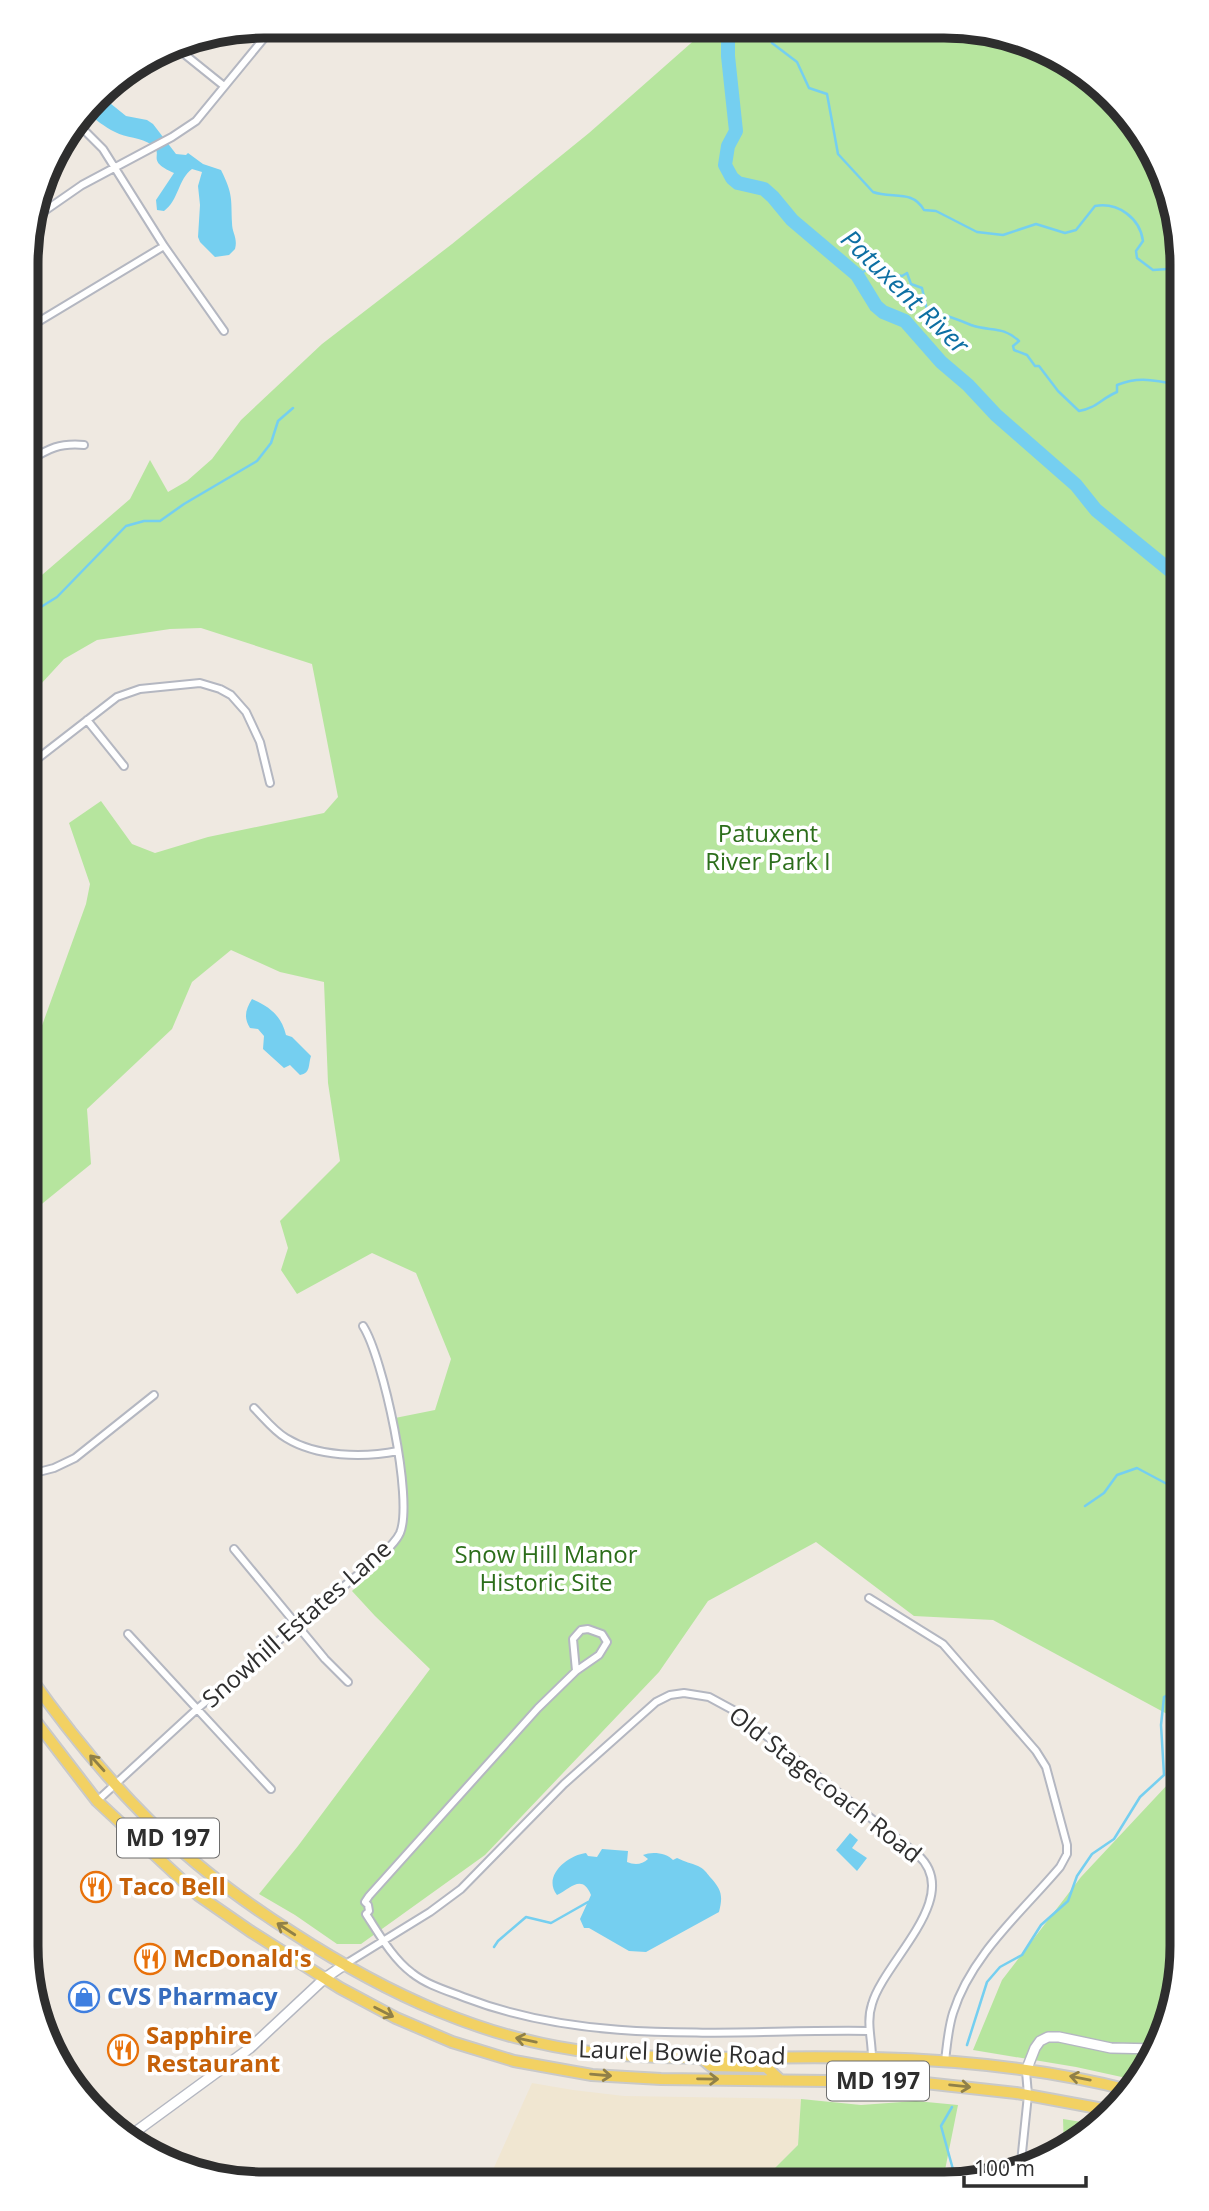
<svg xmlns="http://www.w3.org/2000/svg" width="1209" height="2211" font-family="'Open Sans',sans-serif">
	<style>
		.education { fill: #f0e6d1 }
		.green { fill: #b6e59e }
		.water { fill: #75cff0 }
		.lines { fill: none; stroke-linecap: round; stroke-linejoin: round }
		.stream { stroke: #75cff0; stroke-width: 2.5 }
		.river { stroke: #75cff0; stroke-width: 14 }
		.street-casing { stroke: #b4b7c1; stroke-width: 10 }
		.secondary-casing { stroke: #b4b7c1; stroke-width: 12 }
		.primary-casing { stroke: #c9c9c9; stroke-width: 14 }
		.street { stroke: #fff; stroke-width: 6 }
		.secondary { stroke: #fff; stroke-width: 9 }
		.primary { stroke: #f2d163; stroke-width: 10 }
		.oneway { stroke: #908048 }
		.labels { text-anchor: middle; stroke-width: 7; stroke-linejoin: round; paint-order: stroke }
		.shield { fill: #fff; stroke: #6d6d6d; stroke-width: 2 }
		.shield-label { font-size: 23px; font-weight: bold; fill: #2e2e2e }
		.park-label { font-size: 24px; fill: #2c6e1b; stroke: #fff }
		.street-label { font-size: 24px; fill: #2e2e2e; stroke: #fff }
		.food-label { font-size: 24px; font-weight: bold; fill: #c56008; stroke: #fff; text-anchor: start }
		.shop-label { font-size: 24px; font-weight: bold; fill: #366cbe; stroke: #fff; text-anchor: start }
		.water-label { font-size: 26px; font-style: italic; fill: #0d6fa3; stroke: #fff }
		.rim { fill: none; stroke: #2e2e2e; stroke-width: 9 }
	</style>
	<rect width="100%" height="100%" fill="#efe9e1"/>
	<!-- education -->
	<path class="education" d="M532 2083 573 2090 624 2096 801 2099 798 2145 759 2184 487 2183Z"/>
	<!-- green -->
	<path class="green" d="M707 29 990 31 1101 85 1170 188 1183 265 1182 1722 993 1620 914 1616 816 1542 708 1601 659 1672 485 1855 361 1944H337L295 1915 259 1894 298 1846 430 1669 375 1616 352 1591C418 1531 410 1499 395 1418L435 1410 451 1359 416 1273 372 1253 297 1294 281 1270 288 1248 280 1221 340 1161 328 1083 324 982 280 972 231 950 192 982 172 1029 87 1109 91 1164 27 1216V1067L86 904 90 884 69 823 101 801 132 844 155 853 208 837 324 813 338 797 312 664 201 628 170 629 97 640 64 659 28 698V587L130 499 150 460 168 492 187 481 212 459 241 420 322 344 452 244 589 133Z
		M1182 1764V1962L1165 2037 1140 2081 1076 2067 973 2050 1002 1980 1081 1877 1169 1783Z
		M801 2099 861 2105 916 2101 958 2105 942 2185 759 2184 798 2145Z
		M1063 2119 1100 2125 1089 2136 1064 2149Z"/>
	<!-- water -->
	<path class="water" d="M100 95 126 116 147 120 153 124 176 154 186 155 188 153 203 164 221 170C233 194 231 198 232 223 232 233 238 238 235 249L229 255 215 257 200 242 198 237 200 205 198 186 202 172 192 169C178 179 179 200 164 211L157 210 156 200 174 173C144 160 165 155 152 145 141 137 126 138 115 132 104 127 96 119 86 113Z
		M252 999C270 1007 281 1015 286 1035L292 1037 311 1056C308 1065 311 1073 300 1075L290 1065 284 1068 263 1049 264 1036 258 1029 250 1028C243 1017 246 1009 252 999Z
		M850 1833 858 1840 852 1848 867 1858 857 1871 836 1850Z
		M602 1849 628 1851 627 1862C634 1865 642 1865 648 1859L643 1855C652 1851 667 1853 673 1860L677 1858C685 1862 691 1863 698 1866 703 1868 707 1873 710 1877 722 1890 723 1896 719 1912L646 1952 629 1951 589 1928H584L580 1919 591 1895C582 1873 570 1889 557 1895 542 1876 568 1855 586 1853L588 1856 597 1857Z"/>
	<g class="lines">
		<!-- stream -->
		<path class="stream" d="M768 29 772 43 797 62 809 88 827 94 838 154 873 192C892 199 912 189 924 210L936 211 977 232 1003 235 1036 224 1065 233 1076 230 1095 206C1118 202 1140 218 1143 241L1136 251 1137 258 1153 270 1183 268
			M857 275 869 269 902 276 907 273 911 284 922 288 927 310C942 314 957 319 971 325 990 332 1002 325 1019 341L1013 346 1014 350 1027 355 1035 366H1039L1058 391 1079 411C1095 409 1102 398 1117 392V385C1143 375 1157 382 1183 385
			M28 615 57 597 126 526 144 521H160L184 504 257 461 271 443 278 421 293 408
			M1085 1506 1104 1493 1117 1475 1137 1468 1182 1492
			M494 1947 498 1941 526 1917 551 1923 588 1902
			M967 2045 987 1982 1000 1967 1022 1955 1041 1925 1068 1901 1077 1876 1092 1854 1114 1839 1140 1797 1164 1775 1161 1725 1164 1697 1182 1687
			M951 2184 954 2173 941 2126 952 2107"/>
		<!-- river -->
		<path class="river" d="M728 29V56L736 131 728 146 725 165 732 178 738 183 764 189 773 197 792 220 857 275 876 306 883 312 905 321 941 362 968 385 996 415 1076 485 1096 510 1183 581"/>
		<!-- street casing -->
		<g class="street-casing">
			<path id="street" d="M173 45 224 86
				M78 124 103 149 164 246 224 331
				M33 219 82 185 172 137 196 121 274 26
				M28 328 164 246
				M28 461C50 448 59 443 84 445
				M87 720 124 766
				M28 766 117 697 140 689 200 683 220 689 231 695 246 712 260 742 270 783
				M254 1408C264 1418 274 1431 286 1438 317 1457 363 1458 398 1451
				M27 1475 54 1468 75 1458 154 1395
				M234 1549 325 1659 348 1682
				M869 1598 943 1644 1036 1751 1046 1767 1067 1845V1854L1060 1867C1022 1912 971 1955 953 2013 948 2029 947 2045 945 2061
				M588 1629 602 1634 607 1642 599 1655 576 1671 573 1639 581 1630Z
				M128 1634 271 1789
				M576 1671 538 1708 369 1896 365 1902 368 1905 369 1911 366 1914C379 1934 393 1959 412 1973 427 1985 448 1991 466 1998 594 2047 734 2029 868 2031
				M97 1801 197 1709 374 1561C383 1553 395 1544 400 1533 414 1500 383 1357 363 1326
				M344 1965 430 1912 461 1889 564 1784 656 1702 670 1695 684 1693 709 1697 733 1710 918 1855C964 1897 884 1961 872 2004 866 2022 872 2039 872 2058
				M1020 2172 1028 2095 1026 2071"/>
		</g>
		<!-- secondary casing -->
		<g class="secondary-casing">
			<path id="secondary" d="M1026 2071 1035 2048 1040 2041 1048 2037H1059L1111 2048 1158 2049
				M127 2138 250 2048 325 1978 344 1965"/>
		</g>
		<!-- primary casing -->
		<g class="primary-casing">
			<path id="primary" d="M27 1673C63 1724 102 1773 146 1817 190 1862 241 1900 293 1933 387 1994 486 2041 599 2053 690 2062 782 2055 874 2058 961 2060 1049 2069 1133 2091
				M27 1710 97 1801 198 1895 250 1931 340 1988 396 2018 452 2042 514 2061 592 2075 661 2079 916 2082 1016 2093 1114 2111
				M699 2056 711 2066 766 2067 780 2080"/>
		</g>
		<!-- street -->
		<use href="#street" class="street"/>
		<!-- secondary -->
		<use href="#secondary" class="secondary"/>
		<!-- primary -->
		<use href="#primary" class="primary"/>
	</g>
	<!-- one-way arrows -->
	<defs><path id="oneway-shaft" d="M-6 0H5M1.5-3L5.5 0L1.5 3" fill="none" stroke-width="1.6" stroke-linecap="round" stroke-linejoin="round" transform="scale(1.75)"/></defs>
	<g class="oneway">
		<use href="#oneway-shaft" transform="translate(97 1763) rotate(-132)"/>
		<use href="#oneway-shaft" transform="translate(286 1929) rotate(-147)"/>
		<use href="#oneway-shaft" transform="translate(384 2012) rotate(27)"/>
		<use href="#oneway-shaft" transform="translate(526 2040) rotate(-168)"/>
		<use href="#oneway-shaft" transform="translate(601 2075) rotate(5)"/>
		<use href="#oneway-shaft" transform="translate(1080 2078) rotate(-169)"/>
		<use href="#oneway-shaft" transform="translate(708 2079) rotate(1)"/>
		<use href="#oneway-shaft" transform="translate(960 2086) rotate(6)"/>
	</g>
	<!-- icons -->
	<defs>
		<g id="restaurant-ring" transform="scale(1.575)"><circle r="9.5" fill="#fff" stroke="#e8710a" stroke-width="1.5"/><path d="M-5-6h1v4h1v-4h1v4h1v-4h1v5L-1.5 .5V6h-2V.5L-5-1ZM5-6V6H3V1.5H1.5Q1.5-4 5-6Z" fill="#e8710a"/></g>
		<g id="shop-ring" transform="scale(1.575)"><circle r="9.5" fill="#fff" stroke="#3f7fe0" stroke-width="1.5"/><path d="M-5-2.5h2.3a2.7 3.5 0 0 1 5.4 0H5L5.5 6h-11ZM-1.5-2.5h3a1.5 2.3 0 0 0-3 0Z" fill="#3f7fe0"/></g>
	</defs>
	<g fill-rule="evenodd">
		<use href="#restaurant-ring" x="96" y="1887"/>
		<use href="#restaurant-ring" x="150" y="1959"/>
		<use href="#shop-ring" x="84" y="1997"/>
		<use href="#restaurant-ring" x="123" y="2050"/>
	</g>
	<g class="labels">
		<!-- shield labels -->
		<g class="shield">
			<rect x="117" y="1818.5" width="102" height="39" rx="5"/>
			<rect x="827" y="2061.5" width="102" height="39" rx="5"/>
		</g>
		<g class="shield-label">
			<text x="168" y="1846">MD 197</text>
			<text x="878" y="2089">MD 197</text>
		</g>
		<!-- park labels -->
		<g class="park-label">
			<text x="768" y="842">Patuxent<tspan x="768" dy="28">River Park I</tspan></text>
			<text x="546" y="1563">Snow Hill Manor<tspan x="546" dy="28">Historic Site</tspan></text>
		</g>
		<!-- street labels -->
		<g class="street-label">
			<text transform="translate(297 1624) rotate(-41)" y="8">Snowhill Estates Lane</text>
			<text transform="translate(825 1785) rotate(38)" y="8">Old Stagecoach Road</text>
			<text transform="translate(682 2053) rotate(2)" y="8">Laurel Bowie Road</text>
		</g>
		<!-- food labels -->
		<g class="food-label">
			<text x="119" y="1895">Taco Bell</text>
			<text x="173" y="1967">McDonald's</text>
			<text x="146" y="2044">Sapphire<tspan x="146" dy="28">Restaurant</tspan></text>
		</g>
		<!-- shop labels -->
		<g class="shop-label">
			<text x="107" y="2005">CVS Pharmacy</text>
		</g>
		<!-- water labels -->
		<g class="water-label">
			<text transform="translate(905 292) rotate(44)" y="9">Patuxent River</text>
		</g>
	</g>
	<!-- crop -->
	<path d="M0 0H1209V2211H0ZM264 38H944A226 226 0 0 1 1170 264V1946A226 226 0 0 1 944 2172H264A226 226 0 0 1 38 1946V264A226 226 0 0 1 264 38Z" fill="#fff" fill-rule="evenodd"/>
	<path class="rim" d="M264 38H944A226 226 0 0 1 1170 264V1946A226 226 0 0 1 944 2172H264A226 226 0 0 1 38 1946V264A226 226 0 0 1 264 38Z"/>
	<!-- scale -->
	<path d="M964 2176v10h122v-10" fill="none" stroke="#2e2e2e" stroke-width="3.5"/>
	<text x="974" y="2176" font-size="21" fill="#2e2e2e" stroke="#ffffff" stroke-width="5" paint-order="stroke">100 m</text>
</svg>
